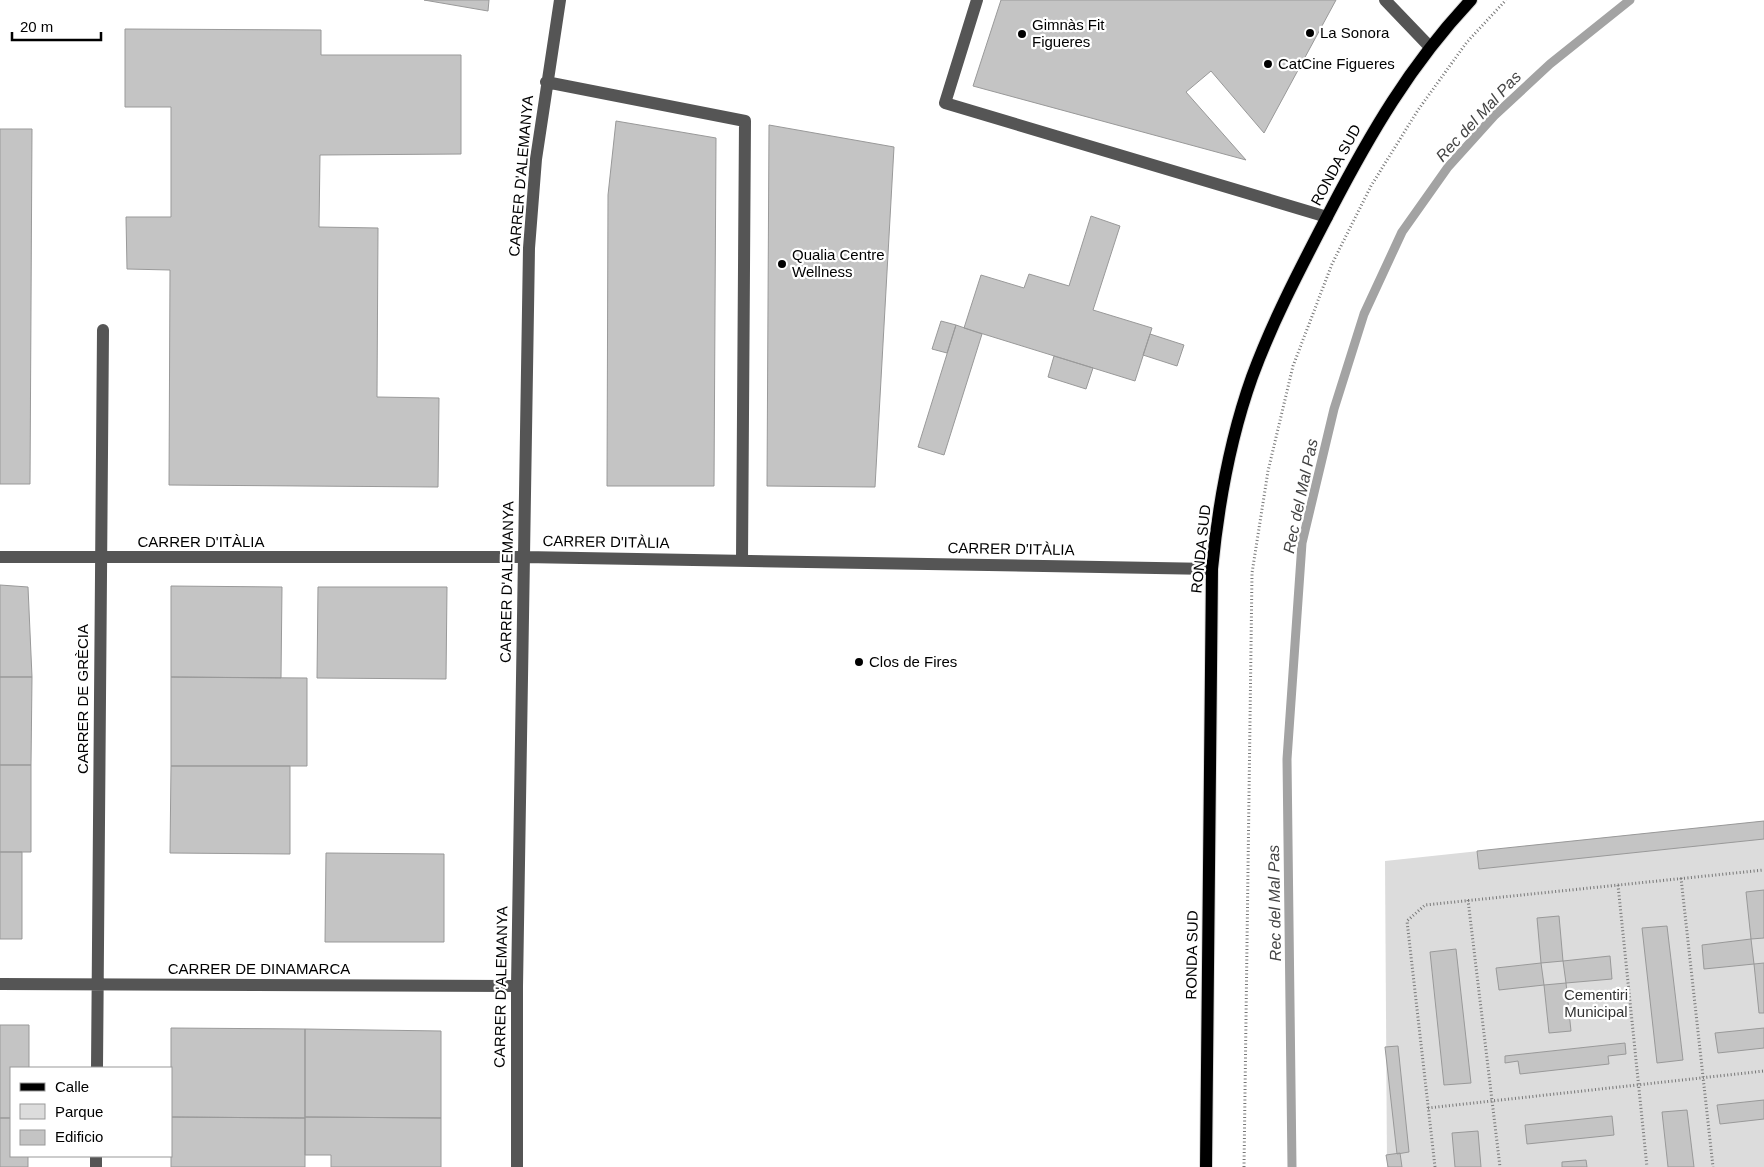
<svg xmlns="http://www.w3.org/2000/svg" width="1764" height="1167" font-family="Helvetica,sans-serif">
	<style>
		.green { fill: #dcdcdc }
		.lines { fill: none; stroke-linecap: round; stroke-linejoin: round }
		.stream { stroke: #a3a3a3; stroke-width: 9 }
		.building { fill: #c4c4c4; stroke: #999 }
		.major-casing { stroke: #dbdbdb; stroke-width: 14 }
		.path { stroke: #777; stroke-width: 3; stroke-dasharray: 1 2.5; stroke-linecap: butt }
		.minor { stroke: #555; stroke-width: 12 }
		.major { stroke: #000; stroke-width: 12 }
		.poi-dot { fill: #000; stroke: #fff; stroke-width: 2 }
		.labels { text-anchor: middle; stroke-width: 4.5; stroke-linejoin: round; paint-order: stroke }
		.poi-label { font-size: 15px; fill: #000; stroke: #fff; text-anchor: start }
		.street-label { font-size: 15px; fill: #000; stroke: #fff }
		.park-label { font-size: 15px; fill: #333; stroke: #fff }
		.water-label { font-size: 16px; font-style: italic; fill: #444; stroke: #fff }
	</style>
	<rect width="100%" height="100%" fill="#fff"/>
	<!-- green -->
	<path class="green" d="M1764 821V1167H1387L1385 861Z"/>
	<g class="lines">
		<!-- stream -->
		<path class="stream" d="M1292 1167 1287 759 1302 543 1334 409 1364 314 1402 232 1448 167 1494 116 1550 64 1630 0"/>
	</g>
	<!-- building -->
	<path class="building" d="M424 0H489L488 11Z
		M1001 0H1336L1264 133 1211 71 1186 92 1246 160 973 86Z
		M125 29 321 30V55H461V154L320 155 319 227 378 228 377 397 439 398 438 487 169 485 170 270 127 269 126 217H171V107H125Z
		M616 121 716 138 714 486H607L608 195Z
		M769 125 894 147 875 487 767 486Z
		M0 129H32L30 484H0Z
		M1091 216 1120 226 1093 310 1152 328 1135 381 964 328 981 275 1024 288 1029 274 1069 286Z
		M941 321 956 325 947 353 932 349Z
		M956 325 982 334 944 455 918 447Z
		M1150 334 1184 345 1177 366 1143 355Z
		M1054 356 1093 368 1086 389 1048 377Z
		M0 585 28 587 32 677H0Z
		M171 586 282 587 281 678 171 677Z
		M318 587H447L446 679 317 678Z
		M0 677H32L31 765H0Z
		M171 677 307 678V766H171Z
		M0 765H31V852H0Z
		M171 766H290V854L170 853Z
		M1764 821V839L1479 869 1477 851Z
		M0 852H22V939H0Z
		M326 853 444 854V942H325Z
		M1764 890V938L1751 939 1746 892Z
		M1559 916 1563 961 1541 963 1537 918Z
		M1667 926 1683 1060 1657 1063 1642 928Z
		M1751 939 1754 964 1704 969 1702 945Z
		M1456 949 1471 1083 1444 1085 1430 952Z
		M1610 956 1612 979 1566 983 1563 961Z
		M1541 963 1544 985 1499 990 1496 968Z
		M1764 963V1013H1759L1754 964Z
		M1566 983 1571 1031 1549 1033 1544 985Z
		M0 1025H29V1068H11V1118H0Z
		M171 1028 305 1029V1118L171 1117Z
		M1764 1028V1048L1718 1053 1715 1033Z
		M305 1029 441 1031V1118L305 1117Z
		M1625 1043 1626 1054 1608 1056 1609 1064 1520 1074 1518 1061 1505 1063V1056Z
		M1398 1046 1409 1152 1397 1154 1385 1047Z
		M1764 1100V1119L1720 1124 1717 1105Z
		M1687 1110 1694 1167H1668L1662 1112Z
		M1612 1116 1614 1135 1527 1144 1525 1125Z
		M171 1117 305 1118V1167H171Z
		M305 1117 441 1118V1167H331V1155H305Z
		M0 1118H11V1156H28V1167H0Z
		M1478 1131 1481 1167H1455L1452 1133Z
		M1400 1153 1402 1167H1388L1386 1155Z
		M1586 1160 1587 1167H1562V1162Z"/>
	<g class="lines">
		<!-- major casing -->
		<g class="major-casing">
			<path id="major" d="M1206 1167 1212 569C1218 507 1231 436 1252 377 1273 320 1301 267 1329 213 1370 134 1410 65 1471 0"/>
		</g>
		<!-- path -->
		<path class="path" d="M1681 878 1713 1167
			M1618 885 1647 1167
			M1468 900 1500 1167
			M1428 1108 1764 1071
			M1244 1167 1252 573 1268 471 1293 366 1332 264 1371 186 1418 110 1467 42 1506 0
			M1435 1167 1407 921 1425 905 1764 870"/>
		<!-- minor -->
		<path class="minor" d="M977 0 945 103 1327 217
			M1385 0 1429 46
			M546 82 745 121 742 560
			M0 557H524L1212 569
			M0 984 517 986
			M97 1068 103 330
			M96 1167V1156
			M517 1167V986L529 248 536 159 560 0"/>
		<!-- major -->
		<use href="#major" class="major"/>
	</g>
	<!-- markers -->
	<g class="poi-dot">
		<circle cx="1310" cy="33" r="5"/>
		<circle cx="1022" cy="34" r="5"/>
		<circle cx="1268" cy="64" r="5"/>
		<circle cx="782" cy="264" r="5"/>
		<circle cx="859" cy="662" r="5"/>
	</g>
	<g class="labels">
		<!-- poi labels -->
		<g class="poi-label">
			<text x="1032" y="30">Gimnàs Fit<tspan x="1032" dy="17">Figueres</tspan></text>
			<text x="1320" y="38">La Sonora</text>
			<text x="1278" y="69">CatCine Figueres</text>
			<text x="792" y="260">Qualia Centre<tspan x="792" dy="17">Wellness</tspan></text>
			<text x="869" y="667">Clos de Fires</text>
		</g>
		<!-- street labels -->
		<g class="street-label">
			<text transform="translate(1336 165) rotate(-62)" y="5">RONDA SUD</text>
			<text transform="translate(521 176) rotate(-85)" y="5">CARRER D'ALEMANYA</text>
			<text x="201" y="547">CARRER D'ITÀLIA</text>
			<text transform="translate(606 542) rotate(1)" y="5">CARRER D'ITÀLIA</text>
			<text transform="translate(1011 549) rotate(1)" y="5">CARRER D'ITÀLIA</text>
			<text transform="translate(1201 549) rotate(-84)" y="5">RONDA SUD</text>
			<text transform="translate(507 582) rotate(-89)" y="5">CARRER D'ALEMANYA</text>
			<text transform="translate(83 699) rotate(-90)" y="5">CARRER DE GRÈCIA</text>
			<text transform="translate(1192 955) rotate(-89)" y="5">RONDA SUD</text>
			<text x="259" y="974">CARRER DE DINAMARCA</text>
			<text transform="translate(501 987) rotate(-89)" y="5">CARRER D'ALEMANYA</text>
		</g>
		<!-- park labels -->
		<g class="park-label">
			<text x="1596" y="1000">Cementiri<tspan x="1596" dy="17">Municipal</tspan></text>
		</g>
		<!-- water labels -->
		<g class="water-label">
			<text transform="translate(1478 116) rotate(-47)" y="6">Rec del Mal Pas</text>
			<text transform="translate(1300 496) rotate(-78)" y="6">Rec del Mal Pas</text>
			<text transform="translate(1274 903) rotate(-91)" y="6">Rec del Mal Pas</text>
		</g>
	</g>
	<!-- legend -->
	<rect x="10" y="1067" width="162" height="90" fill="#ffffff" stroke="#999999"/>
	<rect x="20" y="1083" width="25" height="8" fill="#000000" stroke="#999999"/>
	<text x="55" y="1092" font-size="15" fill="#000000">Calle</text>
	<rect x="20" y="1104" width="25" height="15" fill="#dcdcdc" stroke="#999999"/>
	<text x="55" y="1117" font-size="15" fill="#000000">Parque</text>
	<rect x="20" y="1130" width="25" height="15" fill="#c4c4c4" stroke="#999999"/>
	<text x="55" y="1142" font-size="15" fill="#000000">Edificio</text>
	<!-- scale -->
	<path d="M12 32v8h89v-8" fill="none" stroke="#000000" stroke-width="2.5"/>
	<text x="20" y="32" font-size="15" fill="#000000" stroke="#ffffff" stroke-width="4" paint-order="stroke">20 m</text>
</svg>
